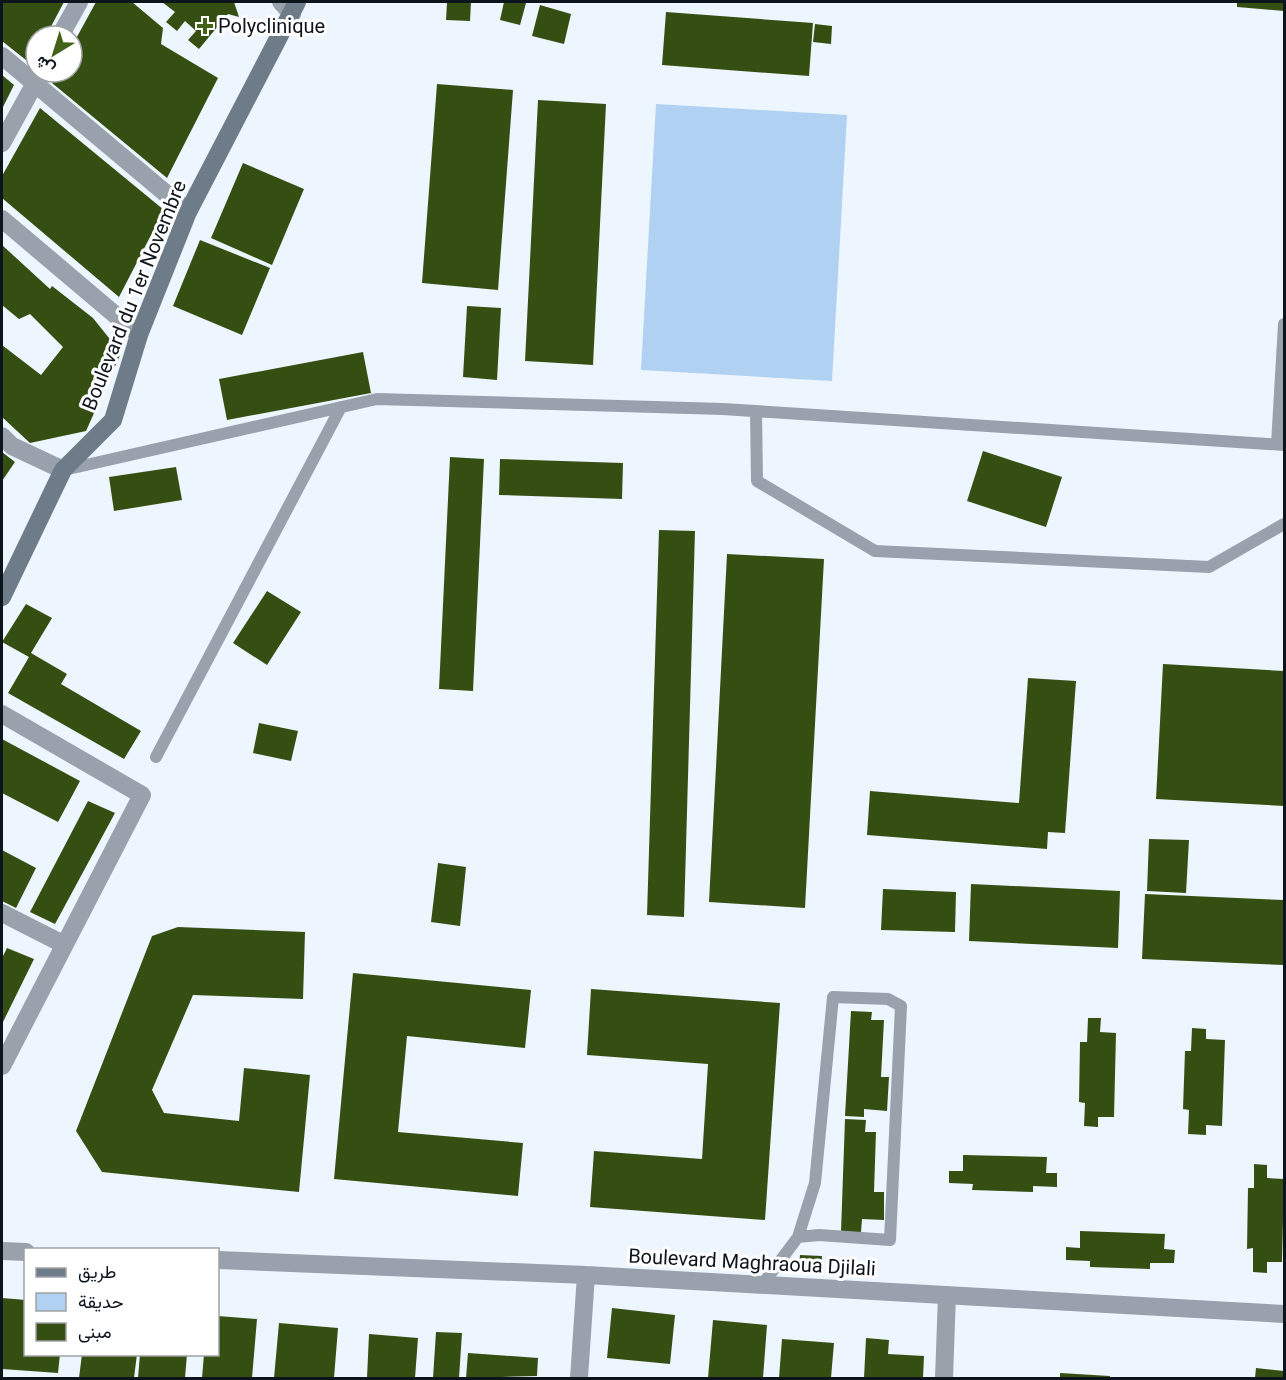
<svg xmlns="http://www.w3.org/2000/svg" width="1286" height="1380" font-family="Roboto,Vazirmatn,sans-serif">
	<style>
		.green { fill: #b1d1f3 }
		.building { fill: #354f12 }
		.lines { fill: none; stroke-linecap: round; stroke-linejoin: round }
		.lane { stroke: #99a2ac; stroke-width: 12 }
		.street { stroke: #99a2ac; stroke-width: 18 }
		.secondary { stroke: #6e7b89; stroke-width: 18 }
		.poi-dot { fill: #426217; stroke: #fff; stroke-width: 2 }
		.labels { text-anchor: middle; stroke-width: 6; stroke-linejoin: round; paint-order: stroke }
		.poi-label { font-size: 20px; fill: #0d151c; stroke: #fff; text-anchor: start }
		.street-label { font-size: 20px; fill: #0d151c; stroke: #fff }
	</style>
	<rect width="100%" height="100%" fill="#edf6ff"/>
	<!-- green -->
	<path class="green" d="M656 104 847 115 832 381 641 370Z"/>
	<!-- building -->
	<path class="building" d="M2 2H64L46 36H36V54L31 64 2 41Z
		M96 2H132L163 28 161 44 218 78 167 178 52 83 58 72H72V46Z
		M162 2H234L239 17 228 14 199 49 188 40 196 31 185 21 177 31 166 22 175 12Z
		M447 2H471L470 21 446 20Z
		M504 2 526 3 520 25 500 20Z
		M1237 2H1284V11L1237 7Z
		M540 5 571 14 564 44 532 36Z
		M666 12 813 23 809 76 662 65Z
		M815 24 832 26 831 44 813 42Z
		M2 75 14 85 2 109Z
		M437 84 513 90 498 290 422 283Z
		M538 100 606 104 593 365 525 361Z
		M40 108 164 210 119 297 2 198V176Z
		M243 163 304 189 272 265 211 238Z
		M200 240 270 268 242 335 173 306Z
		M2 245 50 289 52 286 93 318 121 353 86 431 30 443 2 417V345L41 375 63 347 30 314 19 319 2 305Z
		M467 306 501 308 497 380 463 377Z
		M363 352 371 393 227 420 219 379Z
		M983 451 1062 477 1046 527 967 501Z
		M2 452 15 462 2 481Z
		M450 457 484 459 473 691 439 689Z
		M500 459 623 463 622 499 499 495Z
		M176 467 182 500 114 511 109 477Z
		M659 530 695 531 684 917 647 915Z
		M727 554 824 559 805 908 709 902Z
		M267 591 301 612 267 665 233 643Z
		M26 604 52 618 31 653 67 674 61 684 141 731 124 759 8 693 29 657 2 642Z
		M1163 664 1284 671V806L1156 799Z
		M1028 678 1076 681 1065 833 1048 832 1047 849 867 835 870 791 1019 803Z
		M259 723 298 731 291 761 253 753Z
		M2 739 80 781 58 822 2 793Z
		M88 801 115 813 55 924 30 912Z
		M1149 839 1189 840 1186 893 1147 891Z
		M2 850 36 868 16 908 2 901Z
		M438 863 466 867 460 926 431 922Z
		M971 884 1120 891 1118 948 969 941Z
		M883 889 956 892 955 932 881 930Z
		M1145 894 1284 900V965L1142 959Z
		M178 927 305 932 303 999 193 995 152 1090 164 1113 239 1121 244 1068 310 1075 299 1192 102 1172 76 1131 152 936Z
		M7 948 34 959 2 1024V958Z
		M353 973 531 990 525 1048 407 1036 398 1132 523 1143 518 1196 334 1179Z
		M591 989 780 1003 765 1220 590 1207 594 1151 702 1159 708 1064 587 1055Z
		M851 1011 872 1012 871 1020H884L881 1077H889L887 1111 864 1109V1117L845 1116Z
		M1088 1018H1101L1100 1032 1116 1033 1114 1117H1098V1127L1084 1126 1085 1103 1079 1102 1080 1042H1087Z
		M1192 1028 1206 1029V1039L1225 1040 1222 1126 1206 1125V1135L1188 1134 1189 1110 1183 1109 1185 1051H1191Z
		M845 1119 866 1120 865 1132H876L874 1192H884V1220L862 1219 861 1232H841Z
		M963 1155 1047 1157 1046 1173H1057V1187L1033 1186V1192L972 1190 973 1184 949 1183V1171H963Z
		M1254 1164 1267 1165V1178L1284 1179 1282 1262H1267V1273L1253 1272V1248L1247 1249 1248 1188H1254Z
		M1080 1231 1165 1234 1164 1249 1175 1250 1174 1263H1150V1269L1090 1267V1261L1066 1260V1247L1080 1248Z
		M800 1255 822 1256 821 1268 799 1267Z
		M2 1298 26 1300V1354H60L58 1373 2 1369Z
		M612 1308 675 1315 670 1364 607 1358Z
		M218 1316 257 1319 252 1378H202L204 1354H218Z
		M713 1320 767 1325 763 1378H708Z
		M279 1323 338 1328 334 1378H274Z
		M436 1332 462 1333 459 1378H433Z
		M369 1334 418 1338 415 1378H367Z
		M866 1338 889 1340 888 1354 924 1356 923 1378H864Z
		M782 1339 834 1343 831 1378H779Z
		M468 1353 538 1358 537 1376 466 1378Z
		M82 1354H137L134 1378H79Z
		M140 1354H187L185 1378H138Z
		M1256 1368 1284 1371V1378H1255Z
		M1060 1373 1110 1376V1378H1060Z"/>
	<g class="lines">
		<!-- lane -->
		<path class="lane" d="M756 411 757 481 875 551 1209 567 1284 524
			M1277 444 1284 324
			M64 470 377 399 723 409 1284 445
			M156 757 341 407
			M762 1285 798 1237 815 1183 833 997 888 999 901 1006 890 1240 819 1235 798 1237"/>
		<!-- street -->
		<path class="street" d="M281 2 292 14
			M60 36 79 2
			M2 56 188 212
			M2 143 40 74
			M2 219 139 335
			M2 436 12 446 63 470
			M2 714 142 795 2 1066
			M2 913 63 944
			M2 1251 26 1252
			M218 1260 586 1275 1284 1314
			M579 1378 586 1275
			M944 1378 947 1295"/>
		<!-- secondary -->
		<path class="secondary" d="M2 597 63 470 113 420 139 335 188 212 297 2"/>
	</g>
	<!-- markers -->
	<path class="poi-dot" d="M202 17h6v6h6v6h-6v6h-6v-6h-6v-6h6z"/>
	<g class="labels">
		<!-- poi labels -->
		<g class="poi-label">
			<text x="218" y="33">Polyclinique</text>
		</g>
		<!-- street labels -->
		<g class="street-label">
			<text transform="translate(134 295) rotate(-68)" y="7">Boulevard du 1er Novembre</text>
			<text transform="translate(752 1262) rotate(3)" y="7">Boulevard Maghraoua Djilali</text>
		</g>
	</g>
	<!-- border -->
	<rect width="1286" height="1380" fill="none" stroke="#0d151c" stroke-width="6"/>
	<!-- legend -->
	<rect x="24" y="1248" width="195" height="108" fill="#ffffff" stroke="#9ea1a4" stroke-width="1.5"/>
	<rect x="36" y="1268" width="30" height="9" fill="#6e7b89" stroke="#9ea1a4" stroke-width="1.5"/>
	<text x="78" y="1278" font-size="18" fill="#0d151c">طريق</text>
	<rect x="36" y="1293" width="30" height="18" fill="#b1d1f3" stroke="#9ea1a4" stroke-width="1.5"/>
	<text x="78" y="1308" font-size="18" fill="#0d151c">حديقة</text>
	<rect x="36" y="1323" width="30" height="18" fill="#354f12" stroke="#9ea1a4" stroke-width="1.5"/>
	<text x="78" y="1338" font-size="18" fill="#0d151c">مبنى</text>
	<!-- north arrow -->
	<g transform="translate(54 54) rotate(218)"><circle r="28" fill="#ffffff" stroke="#9ea1a4" stroke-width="1.5"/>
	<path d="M0-4.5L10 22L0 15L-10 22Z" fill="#426217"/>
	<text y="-9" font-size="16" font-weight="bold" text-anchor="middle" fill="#0d151c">ش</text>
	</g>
</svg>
